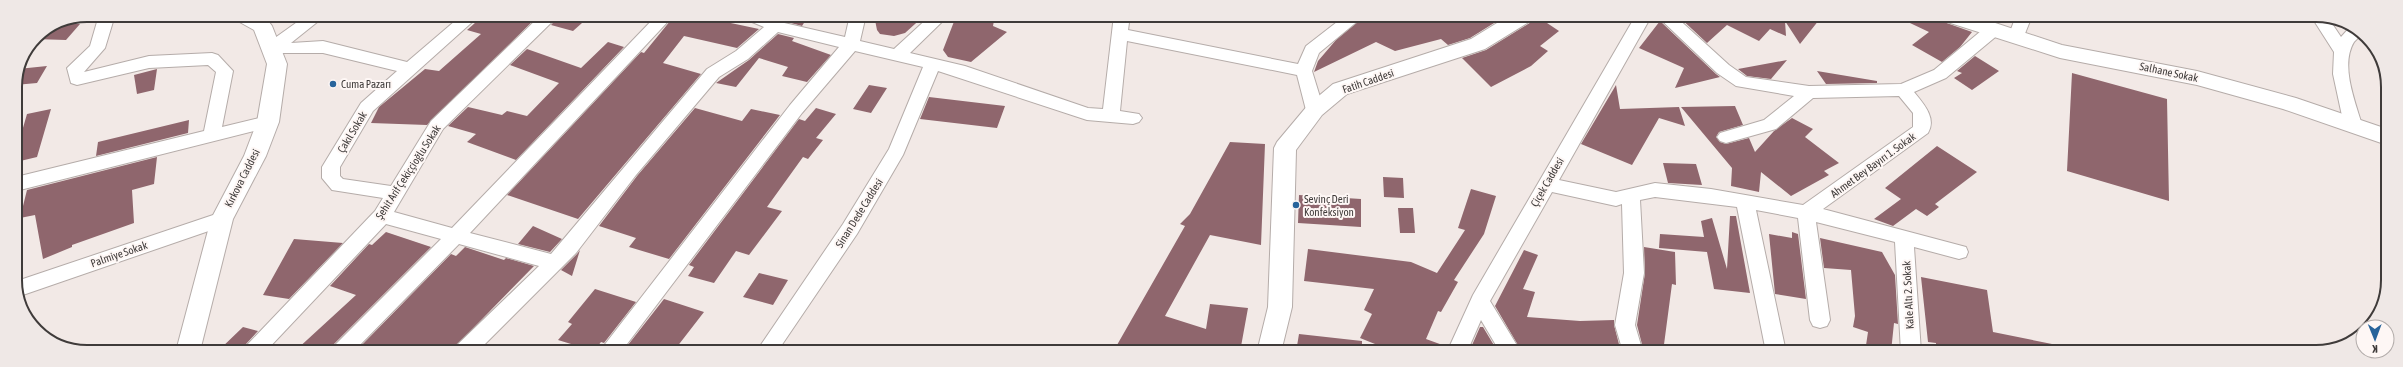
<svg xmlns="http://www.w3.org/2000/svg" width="2403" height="367" font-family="'Asap Condensed',sans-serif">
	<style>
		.building { fill: #8f666d }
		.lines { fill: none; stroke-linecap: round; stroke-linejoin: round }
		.street-casing { stroke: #b5aca9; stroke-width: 2 }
		.secondary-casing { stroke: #b5aca9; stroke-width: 2 }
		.street { fill: #fff; fill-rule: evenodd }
		.secondary { fill: #fff; fill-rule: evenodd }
		.poi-dot { fill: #28649b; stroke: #fef7f5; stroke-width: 1.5 }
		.labels { text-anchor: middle; stroke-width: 4; stroke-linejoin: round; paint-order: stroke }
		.street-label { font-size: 11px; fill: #3f3b3a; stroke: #fef7f5 }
		.poi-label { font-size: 11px; fill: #3f3b3a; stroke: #fef7f5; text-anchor: start }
		.rim { fill: none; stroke: #3f3b3a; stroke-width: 2 }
	</style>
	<rect width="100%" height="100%" fill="#f2e9e6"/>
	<!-- building -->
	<path class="building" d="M484 15H539L427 125 371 123 379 107 425 69 439 71 481 34 467 30Z
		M560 15H591L573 31 551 25Z
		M675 15H693L759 29 737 48 684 36 663 63 701 74 578 219 507 195 641 52 644 53Z
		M783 15H809L802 26 780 20Z
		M874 15H925L905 33 894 36 880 34 877 30Z
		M989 15H995L993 26 1007 32 971 62 948 57 943 50 955 19 980 20Z
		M1366 15H1507L1470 38 1448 45 1441 39 1395 51 1376 42 1314 72 1318 61 1336 40Z
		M1535 15 1559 31 1540 46 1548 51 1531 66 1491 87 1462 58 1486 50 1533 21Z
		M1677 15H1823L1800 44 1785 21 1786 36 1770 29 1759 41 1727 25 1707 43Z
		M1893 15H1938L1941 21 1972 32 1960 47 1942 62 1912 45 1929 32Z
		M1660 21 1716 74 1720 77 1675 88 1684 68 1639 48Z
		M55 23 80 24 66 40 34 39Z
		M778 34 794 38 792 41 831 55 807 82 782 76 788 67 759 58 736 87 716 83 749 60Z
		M608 42 624 47 516 160 467 142 476 134 448 126 468 107 502 115 507 111 527 116 559 83 510 65 527 49 581 68Z
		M1975 56 1999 71 1972 90 1954 78 1962 73 1957 71Z
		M1787 60 1771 79 1747 76 1738 69Z
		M47 66 37 83 15 85 18 69Z
		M157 69 154 90 137 94 134 75Z
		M1817 71 1877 81V83L1826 84Z
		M2072 73 2167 99 2169 201 2067 171Z
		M869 85 887 88 871 113 853 109Z
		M1616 85 1620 109 1679 107 1685 126 1659 118 1632 165 1581 144Z
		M929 97 1005 106 997 128 920 119Z
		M1735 106 1743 125 1719 132 1716 137 1720 142 1726 144 1749 138 1755 152 1774 131 1792 118 1813 129 1805 137 1839 163 1824 171 1829 175 1791 196 1761 172 1759 192 1731 186 1732 168 1681 107Z
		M695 108 742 121 751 109 780 115 669 259 629 247 636 238 599 226 637 176Z
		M816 108 836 114 816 138 823 140 808 159 803 157 767 207 782 211 749 255 736 251 714 283 688 276 694 267 689 265 799 119 805 121Z
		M51 109 37 157 16 162V152L27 114Z
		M189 120 188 133 96 156 98 142Z
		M1230 142 1265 144 1261 245 1210 235 1165 316 1206 329 1210 304 1248 308 1240 352H1113L1185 226 1180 224 1190 214Z
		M1937 146 1977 172 1935 204 1939 207 1927 216 1916 209 1893 226 1874 219 1901 199 1885 188Z
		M157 157 154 184 132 190 134 223 72 245V247L43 259 35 215 20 218 27 190Z
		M1663 163 1696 164 1702 185 1668 183Z
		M1383 177 1403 178 1404 198 1384 197Z
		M1471 189 1496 196 1484 234 1454 280 1458 282 1441 312 1438 311 1426 339 1448 347 1446 352H1395L1360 338 1372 314 1364 310 1374 289 1304 281 1308 249 1411 262 1437 273 1465 230 1458 228Z
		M1299 195 1361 199V227L1298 223Z
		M1398 208H1413L1415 233H1400Z
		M1730 216H1736L1750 293 1714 289 1707 252 1659 248 1660 234 1704 237 1701 221 1712 218 1727 269Z
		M533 226 562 239 550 252 518 244Z
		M386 232 431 247 334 344 331 351H295L356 295 330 286 369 244 372 245Z
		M1792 232 1798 234 1806 299 1775 294 1769 234 1792 238Z
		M1820 238 1882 252 1895 275 1898 324 1894 323 1891 352H1865L1868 332 1853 327 1855 316 1851 270 1824 268Z
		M294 239 343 243 289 299 263 295Z
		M465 247 504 260 506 258 534 266 450 352 356 351 451 254 456 256Z
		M1644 247 1675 252 1676 285 1672 284 1663 352H1644L1637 325 1645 273Z
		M580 250 572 276 561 270 577 254Z
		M1524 250 1538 255 1523 289 1535 292 1527 317 1580 321 1614 320V325L1621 352H1522L1495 306Z
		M759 273 788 280 773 305 743 297Z
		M1921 277 1987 290 1993 332 2057 345V352H1936V343L1928 342Z
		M595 289 636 302 604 343 601 342 594 351 558 340 572 324 568 322Z
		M664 299 704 312 673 352 624 350Z
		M243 327 258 331 246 344 243 351H218Z
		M1480 327H1483L1498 352H1469Z
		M1299 334 1362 341V352H1296Z"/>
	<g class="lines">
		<!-- street casing -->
		<g class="street-casing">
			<path id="street" d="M99 15H115L105 48 84 72 149 56 212 53 218 55 233 71 222 127 268 116 274 118 277 122 274 126 16 191V177L204 131 216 72 208 65 149 68 77 85 71 83 67 68 90 46Z
				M307 15H326L291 43 323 41 407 62 462 15H480L373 111 340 167V176L343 179 391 186 431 121 541 15H559L443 129 394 212 452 228 657 15H674L470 233 551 254 707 69 736 51 764 27 745 19 743 15H765L780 22 845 37 850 15H866L860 41 894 49 931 15H949L910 53 965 66 1088 108 1103 109 1114 15H1130L1128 30 1298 64 1306 46 1346 15H1365L1319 53 1312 71 1324 110 1321 114 1315 116 1309 114 1306 110 1297 75 1127 41 1120 111 1139 114 1142 118 1139 122 1133 124 1087 120 938 71 903 155 857 234 777 352H756L843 224 889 149 923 67 855 51 802 113 621 352H599L790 105 839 47 778 32 748 59 719 77 636 175 576 253 477 352H453L456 346 539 266 459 244 354 351H332L335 345 441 239 386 224 266 351H244L247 345 375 211 383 198 332 190 322 178V167L361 103 397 71 323 53H265L263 49 265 45Z
				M1636 15H1652L1559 180 1616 192 1655 183 1711 189 1803 205 1913 127V113L1899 96 1813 98 1776 129 1726 143 1720 141 1717 137 1720 133 1764 120 1794 96 1736 86 1717 73 1656 15H1674L1729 65 1746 77 1809 86 1901 84 1934 70 1987 26H1999L2001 30 1999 34 1946 78 1914 92C1923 103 1937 118 1928 133L1823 209 1966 247 1968 252 1966 257 1959 259 1914 247 1921 352H1901L1895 242 1816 222 1830 320 1827 326 1820 328 1813 326 1810 320 1798 218 1756 210 1786 352H1766L1737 207 1655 197 1640 200 1644 273 1635 325 1643 352H1623L1615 325 1624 273 1622 204 1616 206 1552 192 1490 301 1521 352H1500L1481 320 1467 352H1447L1473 295Z
				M2016 16H2032L2022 41H2010L2008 37Z
				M2311 16H2327L2341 37 2350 27 2363 32C2360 36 2357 39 2354 42 2340 65 2355 101 2362 125L2359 129 2353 131 2347 129 2344 125 2333 74 2334 52Z
				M222 212 229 214 231 219 229 224 17 297V281Z"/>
		</g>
		<!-- secondary casing -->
		<g class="secondary-casing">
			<path id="secondary" d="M233 15C247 15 263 12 272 26L287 64 279 122 266 156 233 219 200 351H176L211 219 244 156 257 122 267 64 254 30 236 20Z
				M1510 15H1534L1532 20 1485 49 1347 94 1322 115 1296 150 1292 307 1281 352H1257L1268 307 1274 148 1277 142 1308 105 1333 84 1471 39Z
				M1939 15H1971L2062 45 2197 71 2296 98 2387 129V145L2283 109 2197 85 2060 58 1941 20Z"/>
		</g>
		<!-- street -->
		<use href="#street" class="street"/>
		<!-- secondary -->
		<use href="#secondary" class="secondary"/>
	</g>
	<!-- markers -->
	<g class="poi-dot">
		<circle cx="333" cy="84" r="4"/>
		<circle cx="1296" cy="205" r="4"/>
	</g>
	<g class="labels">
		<!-- street labels -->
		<g class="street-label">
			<text transform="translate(2169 72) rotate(12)" y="4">Salhane Sokak</text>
			<text transform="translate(1368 81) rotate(-19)" y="4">Fatih Caddesi</text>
			<text transform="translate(352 132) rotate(-59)" y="4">Çakıl Sokak</text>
			<text transform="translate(1873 165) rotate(-36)" y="4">Ahmet Bey Bayırı 1. Sokak</text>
			<text transform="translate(408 172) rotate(-57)" y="4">Şehit Arif Çekiççioğlu Sokak</text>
			<text transform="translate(242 178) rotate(-63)" y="4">Kırkova Caddesi</text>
			<text transform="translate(1547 182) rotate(-60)" y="4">Çiçek Caddesi</text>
			<text transform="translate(859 213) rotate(-58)" y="4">Sinan Dede Caddesi</text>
			<text transform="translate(119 254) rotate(-19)" y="4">Palmiye Sokak</text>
			<text transform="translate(1908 295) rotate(-93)" y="4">Kale Altı 2. Sokak</text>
		</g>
		<!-- poi labels -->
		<g class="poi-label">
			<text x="341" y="88">Cuma Pazarı</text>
			<text x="1304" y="203">Sevinç Deri<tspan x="1304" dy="13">Konfeksiyon</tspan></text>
		</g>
	</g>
	<!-- crop -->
	<path d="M0 0H2403V367H0ZM87 22H2316A65 65 0 0 1 2381 87V280A65 65 0 0 1 2316 345H87A65 65 0 0 1 22 280V87A65 65 0 0 1 87 22Z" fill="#efe8e6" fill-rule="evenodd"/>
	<path class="rim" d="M87 22H2316A65 65 0 0 1 2381 87V280A65 65 0 0 1 2316 345H87A65 65 0 0 1 22 280V87A65 65 0 0 1 87 22Z"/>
	<!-- north arrow -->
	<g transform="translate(2375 339) rotate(179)"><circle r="19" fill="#fef7f5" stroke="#b2acaa"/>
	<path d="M0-3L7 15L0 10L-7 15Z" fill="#28649b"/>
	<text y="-6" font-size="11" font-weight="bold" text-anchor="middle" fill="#3f3b3a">K</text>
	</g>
</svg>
